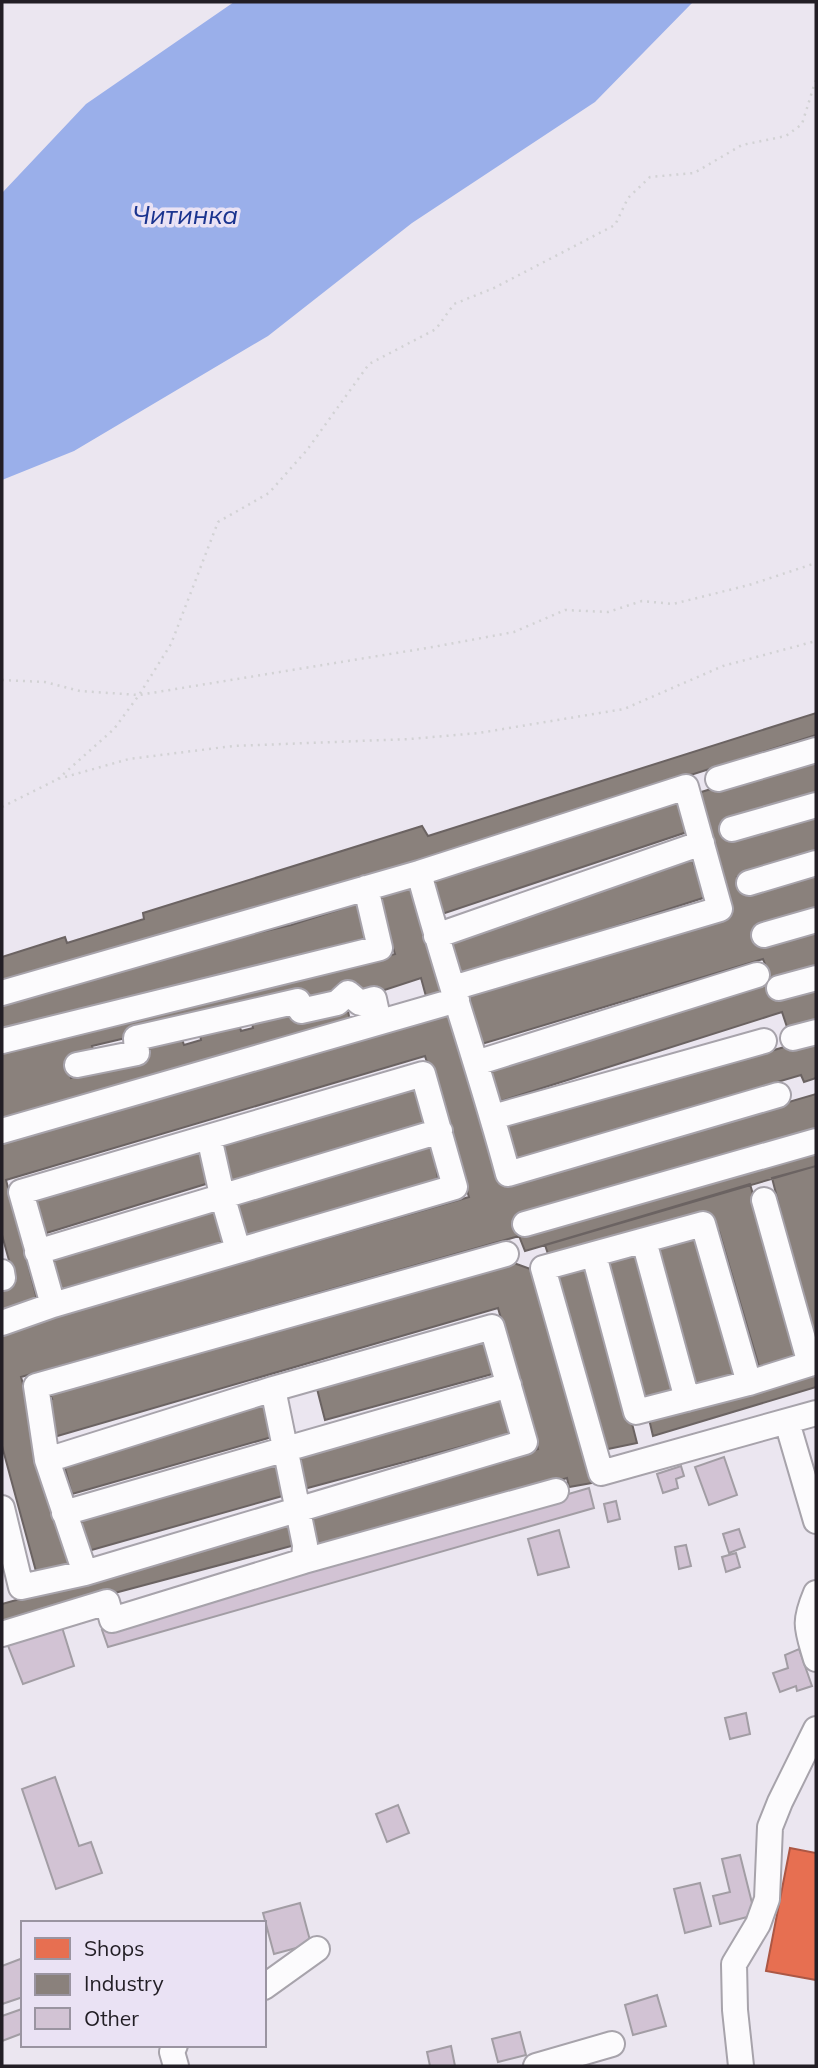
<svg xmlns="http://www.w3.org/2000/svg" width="818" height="2068" font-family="Mulish,sans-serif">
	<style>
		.water { fill: #9aafea }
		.shops { fill: #e76f51; stroke: #ac5744; stroke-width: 2 }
		.industry { fill: #8a817c; stroke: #6b6362; stroke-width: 2 }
		.building { fill: #d2c3d4; stroke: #a29da4; stroke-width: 2 }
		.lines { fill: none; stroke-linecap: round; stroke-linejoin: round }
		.minor-casing { stroke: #a7a3ab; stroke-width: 28 }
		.path { stroke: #d2d2d4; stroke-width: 2.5; stroke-dasharray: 2 5; stroke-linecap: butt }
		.minor { stroke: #fcfbfd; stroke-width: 24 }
		.labels { text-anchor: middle; stroke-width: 7; stroke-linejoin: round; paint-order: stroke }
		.water-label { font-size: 26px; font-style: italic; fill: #1b348f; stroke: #eae2f4 }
	</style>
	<rect width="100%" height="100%" fill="#ebe6f0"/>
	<!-- water -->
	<path class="water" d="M234 2H693L595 102 412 223 268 336 74 451 2 480V193L86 104Z"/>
	<!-- shops -->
	<path class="shops" d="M790 1848 816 1853V1980L766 1971Z"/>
	<!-- industry -->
	<path class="industry" d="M816 713V735L352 883 2 982V957L65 937 67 943 144 919 143 913 422 826 428 836Z
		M816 757V854L737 877 743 892 816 871V969L772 982 763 959 475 1046 463 997 728 916 698 793Z
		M677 800 687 832 439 915 428 883Z
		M692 860 706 897 459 977 447 944Z
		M411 882 445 994 427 1000 421 978 363 997 357 984 332 990 333 1001 310 1005 307 995 92 1046 95 1055 67 1063 71 1078 148 1055 146 1044 180 1033 184 1045 201 1040 199 1028 238 1020 241 1031 253 1028 251 1018 347 1005 350 1022 2 1120V1049L50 1039 395 954 375 892Z
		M360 903 370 937 2 1035V997L78 975 291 925Z
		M772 982 816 986V1022L788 1030 782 1012 495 1103 485 1071Z
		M452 1009 504 1185 816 1094V1131L514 1218 519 1236 21 1377 76 1566 37 1575 2 1446V1332L469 1197 425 1056 6 1180 38 1303 2 1315V1287L15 1282 2 1235V1141Z
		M816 1038V1078L804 1082 801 1075 514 1160 503 1127Z
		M414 1089 424 1123 228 1182 220 1146Z
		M433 1143 438 1180 240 1238 228 1201Z
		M198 1150 209 1183 40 1235 29 1201Z
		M816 1150V1166L525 1251 519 1236Z
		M816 1166V1345H815L772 1178Z
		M750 1184 801 1361 760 1370 719 1231 711 1226 550 1260 545 1245Z
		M214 1209 223 1242 55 1291 44 1259Z
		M698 1233 739 1378 696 1390 653 1248Z
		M638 1250 679 1394 647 1404 607 1259Z
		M511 1262 536 1271 592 1483 569 1487 567 1478 317 1552 305 1516 538 1449 498 1308 54 1437 44 1400 52 1399 49 1392Z
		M591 1264 637 1443 603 1450 553 1271Z
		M486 1339 496 1373 325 1420 316 1385Z
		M816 1367V1387L653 1436 649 1419Z
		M503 1396 512 1433 304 1489 295 1457Z
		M263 1404 272 1437 72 1494 63 1461Z
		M276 1462 286 1495 88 1551 78 1518Z
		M291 1523 295 1545 2 1623V1604Z"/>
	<!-- building -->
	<path class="building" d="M724 1457 737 1495 709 1505 695 1467Z
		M681 1466 684 1476 676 1479 678 1488 663 1493 657 1474Z
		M589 1488 594 1508 108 1647 102 1630Z
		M616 1501 620 1519 608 1522 604 1504Z
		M739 1529 745 1547 729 1553 723 1534Z
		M559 1530 569 1567 538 1575 528 1539Z
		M686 1545 691 1566 679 1569 675 1547Z
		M736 1553 740 1567 726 1572 722 1557Z
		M61 1624 74 1666 23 1684 7 1643Z
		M799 1649 812 1686 797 1691 796 1686 780 1692 773 1673 788 1668 785 1655Z
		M746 1713 750 1734 730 1739 725 1718Z
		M55 1777 79 1846 91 1842 102 1873 56 1889 22 1789Z
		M398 1805 409 1833 387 1842 376 1814Z
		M740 1855 755 1915 720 1924 713 1896 730 1892 722 1859Z
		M700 1883 711 1926 685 1933 674 1889Z
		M300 1903 311 1944 274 1954 263 1913Z
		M23 1958V1997L2 2004V1966Z
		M657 1995 666 2026 633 2035 625 2005Z
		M22 2009 23 2033 2 2041V2016Z
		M520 2032 526 2055 498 2062 492 2039Z
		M451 2046 455 2066H430L427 2052Z"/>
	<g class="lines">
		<!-- minor casing -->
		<g class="minor-casing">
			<path id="minor" d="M718 779 816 750
				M732 829 816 805
				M419 873C446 974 481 1073 508 1174L778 1095
				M749 883 816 863
				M764 935 816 920
				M436 936 702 843
				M779 988 816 978
				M2 993 419 873 686 787 720 909 453 988
				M793 1038 816 1032
				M2 1041 380 948 366 888
				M476 1063 757 975
				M77 1065 137 1053 136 1038 298 1001 301 1011 337 1003 348 993 360 1003 374 999 379 1022
				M493 1117 764 1041
				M2 1131 457 1000
				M209 1137 222 1195 238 1250
				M764 1200 810 1364
				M525 1224 816 1141
				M644 1241 687 1399
				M37 1252 440 1131
				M594 1255 636 1412 749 1383 816 1362
				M2 1272 3 1278
				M2 1323 53 1305 455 1187 423 1074 21 1192 53 1305
				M749 1383 703 1224 543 1268 601 1473 816 1413
				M273 1389 305 1545 304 1561
				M787 1422 816 1521
				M2 1508 21 1587 85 1573 525 1442 492 1327 273 1389 47 1460
				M64 1513 509 1385
				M85 1573 47 1460 36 1386 506 1254
				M816 1593C803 1624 807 1628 816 1659
				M2 1634 107 1602 112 1620 304 1561 556 1491
				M264 1987 317 1949
				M175 2045 172 2052 176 2066
				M536 2066 612 2044
				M741 2066 735 2010 734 1964 758 1924 767 1899 770 1827 780 1802 816 1729"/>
		</g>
		<!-- path -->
		<path class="path" d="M2 680 45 682 80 691 139 695 433 647 514 632 565 610 608 612 642 601 673 604 749 585 816 563
			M58 779 114 729 139 695 171 644 218 522 269 493 307 450 369 364 436 329 454 304 494 288 615 225 628 198 650 177 694 173 742 145 786 136 802 124 816 79
			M2 807 58 779 129 759 233 746 410 739 479 733 624 709 723 666 816 641"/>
		<!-- minor -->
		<use href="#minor" class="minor"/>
	</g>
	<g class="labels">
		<!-- water labels -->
		<g class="water-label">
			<text x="185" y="224">Читинка</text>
		</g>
	</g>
	<!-- border -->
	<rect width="818" height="2068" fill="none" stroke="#221e25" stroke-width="7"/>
	<!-- legend -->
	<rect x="21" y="1921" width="245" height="126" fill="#eae2f4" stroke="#9a94a1" stroke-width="2"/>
	<rect x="35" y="1938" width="35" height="21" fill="#e76f51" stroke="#9a94a1" stroke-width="2"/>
	<text x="84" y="1956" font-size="21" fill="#221e25">Shops</text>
	<rect x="35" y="1974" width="35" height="21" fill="#8a817c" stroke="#9a94a1" stroke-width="2"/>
	<text x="84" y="1991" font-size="21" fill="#221e25">Industry</text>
	<rect x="35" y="2008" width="35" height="21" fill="#d2c3d4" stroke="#9a94a1" stroke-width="2"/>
	<text x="84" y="2026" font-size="21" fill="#221e25">Other</text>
</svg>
